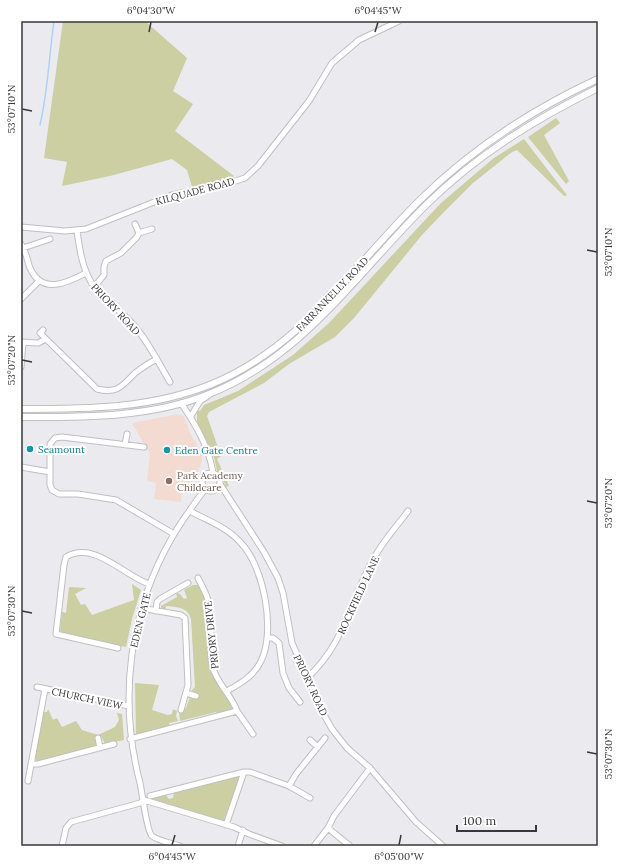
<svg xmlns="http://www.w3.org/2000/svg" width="619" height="867" font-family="Lora,serif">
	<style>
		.commercial { fill: #f4dbd2 }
		.green { fill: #cbcfa2 }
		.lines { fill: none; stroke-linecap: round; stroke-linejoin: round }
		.stream { stroke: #add2fa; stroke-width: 1.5 }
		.minor-casing { stroke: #bfbfc4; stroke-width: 7 }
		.major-casing { stroke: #bfbfc4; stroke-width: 8 }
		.minor { stroke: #fff; stroke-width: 5 }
		.major { stroke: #fff; stroke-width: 6 }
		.ticks { fill: none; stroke: #38383a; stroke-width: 1.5 }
		.culture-dot { fill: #0f9aa8; stroke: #fff; stroke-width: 1.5 }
		.education-dot { fill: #8d6e63; stroke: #fff; stroke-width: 1.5 }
		.labels { text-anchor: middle; stroke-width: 4; stroke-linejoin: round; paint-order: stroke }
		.street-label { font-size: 10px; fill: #38383a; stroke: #fff }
		.culture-label { font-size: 10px; fill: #0d838f; stroke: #fff; text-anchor: start }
		.education-label { font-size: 10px; fill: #785e54; stroke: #fff; text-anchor: start }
		.neatline { fill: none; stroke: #38383a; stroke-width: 1.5 }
		.ticks-label { font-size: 10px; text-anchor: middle; fill: #38383a }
	</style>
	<rect width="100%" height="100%" fill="#eaeaef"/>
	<!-- commercial -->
	<path class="commercial" d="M178 414 183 416 186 421 189 431 202 454V461L195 480 196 485 183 482 181 502 154 499 156 483 147 481 150 454 132 423Z"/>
	<!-- green -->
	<path class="green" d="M63 21H145L187 58 173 91 193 104 175 131 234 176 227 181 192 187 187 170 172 159 110 176 62 186 67 162 44 158Z
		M556 118 560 123 544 135 569 181 566 184 528 137Z
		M524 139 567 195 564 196 560 192 517 150 512 152 473 183 443 213 422 235 354 318 335 337 289 364 264 383 209 412 207 416 221 456 217 459 229 486 226 487 221 474 217 471 214 457 197 422V410L200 411 204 405 238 391 293 355 329 323 441 203 494 158Z
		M132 584 141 590 132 619 126 647 60 632 62 612 66 613 69 587 86 588 75 594 81 605 85 604 92 615 134 600Z
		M193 585H199C213 604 208 630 209 652 209 661 214 673 217 682 221 692 236 699 233 710L217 715 216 712 180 721 179 712 186 708 190 697 197 698 199 694 191 691 195 687 191 619C188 607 177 607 166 606L165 610 161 608V606L177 597 176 593 180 594 184 599 187 598 184 590Z
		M135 683 159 685 152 710 168 715 172 714 173 709 177 711 176 716 178 721 169 723 170 727 136 735Z
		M48 709 53 720 57 718 62 727 76 721 82 730 98 735 115 727 119 720 117 713 122 714 124 740 105 744 101 736 96 737V747L37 761 35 758 43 712H47Z
		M239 776 241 777 225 822 149 799 165 794 169 799 173 798 174 792Z"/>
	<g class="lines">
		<!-- stream -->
		<path class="stream" d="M40 125C48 91 49 56 54 21"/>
		<!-- minor casing -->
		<g class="minor-casing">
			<path id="minor" d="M135 224 139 233
				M21 227 65 231 86 229 172 195 229 183 245 178 258 166 309 101 332 63 359 40 399 21
				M77 230C80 255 84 279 103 298 112 306 123 313 131 322 147 339 158 362 170 382
				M21 244C26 251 27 260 30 268 42 295 67 283 86 273
				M23 248 50 239
				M94 287 104 275V267L106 261 121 253 137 237 139 233 152 229
				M21 299 39 281
				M43 330 40 333 97 389C118 394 122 386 135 373 139 370 151 362 157 359
				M21 342 38 343 46 339
				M21 367 23 342
				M181 403C196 425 209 447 213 473
				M191 416 200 401 208 396
				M125 445 127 434
				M144 447 62 437 55 438 50 444V485L52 490 59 494H78L116 500 174 534
				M21 467 50 472
				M202 482a9 9 0 1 1 18 0a9 9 0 1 1-18 0Z
				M220 484 264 552 278 578 283 593 292 643 323 713 332 729 347 748 370 768 416 822 443 846
				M190 511C208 521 227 527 241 543 264 567 276 631 261 661 254 676 241 683 227 691
				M141 608 181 615 185 618 188 685 181 710
				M156 611 157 602 160 599 188 583
				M267 638H273L279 643 283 673 289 688 300 702
				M118 648 56 634 64 565 66 557C94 540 124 576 149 584
				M307 678C346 642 349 602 374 558 383 541 397 526 408 511
				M37 687 129 706
				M186 693 196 696
				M237 711 253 734
				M98 738 100 748
				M130 739 237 711C231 694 216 683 212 665 208 643 215 619 207 597 205 591 201 584 198 578
				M310 740 318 747
				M31 764H38L114 744
				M244 772H250L289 786 310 798
				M28 781 45 689
				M289 786 296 774 325 738
				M150 796 244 772 226 825
				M328 828 350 846
				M62 846 66 828 71 822 140 803 144 800 234 827 249 834 282 846
				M180 846C171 843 159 841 152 836 147 832 142 792 140 783 118 698 129 610 174 534 183 519 194 504 205 489
				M238 846 243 830
				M314 846 328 828 334 816 370 768"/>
		</g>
		<!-- major casing -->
		<g class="major-casing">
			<path id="major" d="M21 409C86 409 151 409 212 384 302 347 354 265 421 199 472 149 533 109 598 79
				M21 417C84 417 150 418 209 394 303 357 357 273 427 204 478 154 534 120 598 88"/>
		</g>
		<!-- minor -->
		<use href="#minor" class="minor"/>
		<!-- major -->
		<use href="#major" class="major"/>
	</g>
	<!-- ticks -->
	<path class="ticks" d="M149 32 151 22M375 32 378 22M22 109 32 111M587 250 597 252M22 360 32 362M587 501 597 503M22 611 32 613M587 752 597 754M172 845 175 835M399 845 401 835"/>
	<!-- markers -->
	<g class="culture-dot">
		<circle cx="30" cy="449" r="4"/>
		<circle cx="167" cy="450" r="4"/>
	</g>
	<circle class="education-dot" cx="169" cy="481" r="4"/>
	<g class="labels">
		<!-- street labels -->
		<g class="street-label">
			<text transform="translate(195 191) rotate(-15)" y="4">KILQUADE ROAD</text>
			<text transform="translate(332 294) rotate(-46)" y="4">FARRANKELLY ROAD</text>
			<text transform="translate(116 309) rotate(47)" y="4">PRIORY ROAD</text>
			<text transform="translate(358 595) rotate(-65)" y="4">ROCKFIELD LANE</text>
			<text transform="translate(140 620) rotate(-76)" y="4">EDEN GATE</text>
			<text transform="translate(211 635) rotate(-96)" y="4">PRIORY DRIVE</text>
			<text transform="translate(311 685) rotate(65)" y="4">PRIORY ROAD</text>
			<text transform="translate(87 698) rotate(12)" y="4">CHURCH VIEW</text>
		</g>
		<!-- culture labels -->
		<g class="culture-label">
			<text x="38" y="453">Seamount</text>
			<text x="175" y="454">Eden Gate Centre</text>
		</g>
		<!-- education labels -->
		<g class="education-label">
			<text x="177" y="479">Park Academy<tspan x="177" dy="12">Childcare</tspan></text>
		</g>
	</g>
	<!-- border -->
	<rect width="619" height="867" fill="none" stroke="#ffffff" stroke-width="44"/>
	<!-- scale -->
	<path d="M457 825v6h79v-6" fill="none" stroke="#38383a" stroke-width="2"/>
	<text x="463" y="825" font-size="12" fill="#38383a" stroke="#ffffff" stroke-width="3" paint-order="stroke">100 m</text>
	<rect x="22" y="22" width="575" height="823" class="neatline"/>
	<g class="ticks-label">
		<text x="151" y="14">6°04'30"W</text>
		<text x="378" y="14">6°04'45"W</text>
		<text transform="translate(11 109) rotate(-90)" y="4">53°07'10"N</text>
		<text transform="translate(608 252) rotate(-90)" y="4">53°07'10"N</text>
		<text transform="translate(11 360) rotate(-90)" y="4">53°07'20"N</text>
		<text transform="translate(608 503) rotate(-90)" y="4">53°07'20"N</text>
		<text transform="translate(11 611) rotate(-90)" y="4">53°07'30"N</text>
		<text transform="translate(608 754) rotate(-90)" y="4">53°07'30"N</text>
		<text x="172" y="860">6°04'45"W</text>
		<text x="399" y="860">6°05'00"W</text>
	</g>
</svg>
